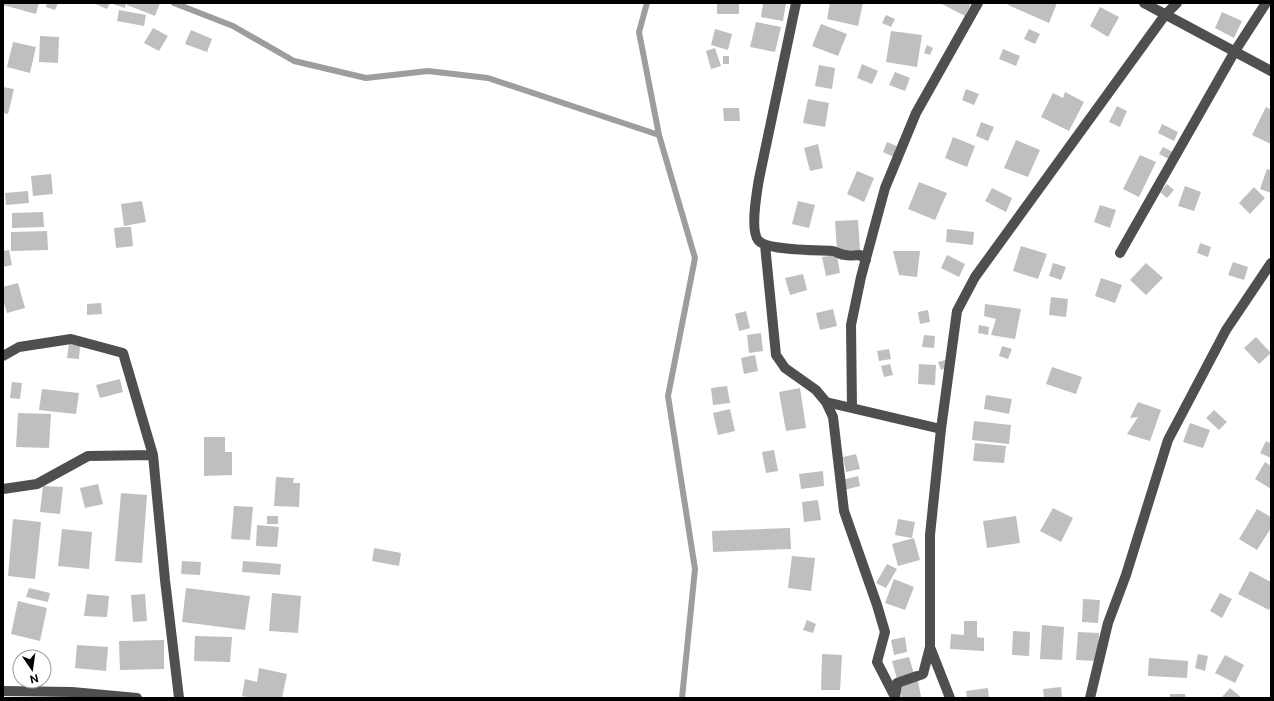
<svg xmlns="http://www.w3.org/2000/svg" width="1274" height="701" font-family="'Public Sans',sans-serif">
	<style>
		.lines { fill: none; stroke-linecap: round; stroke-linejoin: round }
		.stream { stroke: #9d9d9d; stroke-width: 6 }
		.building { fill: #bfbfbf }
		.minor { stroke: #4f4f4f; stroke-width: 10 }
	</style>
	<rect width="100%" height="100%" fill="#fff"/>
	<g class="lines">
		<!-- stream -->
		<path class="stream" d="M174 3 233 26 294 61 366 78 428 71 488 78 659 135
			M647 3 639 32 659 135 695 258 668 396 695 569 682 698"/>
	</g>
	<!-- building -->
	<path class="building" d="M3 3H39L36 14 3 5Z
		M47 3H58L55 10 46 7Z
		M93 3H110L107 9Z
		M110 3H126L125 8Z
		M127 3H160L155 16 127 5Z
		M717 3H739V14H717Z
		M763 3H786L783 21 761 17Z
		M830 3H863L858 26 827 19Z
		M940 3H971L965 16Z
		M1009 3H1057L1049 23 1008 5Z
		M1100 7 1119 17 1108 37 1090 26Z
		M119 10 146 15 144 26 117 21Z
		M1222 12 1242 21 1234 38 1215 28Z
		M886 15 895 19 891 27 882 23Z
		M756 22 781 27 775 52 750 47Z
		M821 24 847 34 838 56 812 46Z
		M153 28 168 36 159 51 144 43Z
		M715 29 732 34 728 50 711 45Z
		M1029 29 1040 34 1035 44 1024 39Z
		M191 30 212 39 207 52 185 44Z
		M891 31 922 35 917 67 886 62Z
		M40 36 59 37 58 63 39 62Z
		M13 42 36 47 30 73 7 67Z
		M927 45 933 48 930 55 924 53Z
		M715 48 721 66 711 69 706 51Z
		M1003 49 1020 56 1016 66 999 59Z
		M723 56H729V64H723Z
		M862 64 878 71 872 84 857 78Z
		M819 65 835 68 832 89 815 86Z
		M895 72 910 78 905 91 889 85Z
		M3 87 14 89 8 114 3 113Z
		M966 89 979 94 974 105 962 100Z
		M1065 92 1084 102 1069 131 1041 117 1053 93 1063 98Z
		M808 99 829 103 825 127 803 123Z
		M1117 106 1127 111 1120 127 1109 122Z
		M1266 107 1271 110V144L1252 135Z
		M723 108H739L740 121H724Z
		M981 122 994 127 988 141 976 136Z
		M1162 124 1178 132 1174 141 1158 133Z
		M953 137 975 146 967 167 945 158Z
		M1016 140 1040 150 1028 177 1004 168Z
		M887 142 899 147 894 157 883 152Z
		M818 144 823 168 810 171 804 148Z
		M1163 147 1173 152 1169 159 1159 154Z
		M1140 155 1156 162 1139 197 1123 189Z
		M1267 169 1271 170V193L1260 189Z
		M857 171 874 178 864 202 847 194Z
		M51 174 53 194 33 196 31 176Z
		M919 182 947 193 935 220 908 209Z
		M1167 184 1174 190 1167 198 1160 192Z
		M1185 186 1201 192 1194 211 1178 206Z
		M1254 187 1265 198 1250 214 1239 203Z
		M992 188 1012 198 1006 212 985 201Z
		M28 191 29 203 6 205 5 193Z
		M142 201 146 222 124 226 121 204Z
		M798 201 815 205 809 228 792 224Z
		M1100 205 1116 210 1110 228 1094 222Z
		M43 212 44 227 12 228V213Z
		M858 220 860 250 837 251 835 221Z
		M124 227H131L133 246 116 248 114 228Z
		M947 229 974 232 973 245 946 242Z
		M47 231 48 250 11 251V232Z
		M1200 243 1211 247 1208 257 1197 253Z
		M1021 246 1047 254 1038 279 1013 271Z
		M9 250 12 265 3 267V251Z
		M893 251H920L917 277 899 275Z
		M837 255 840 273 826 276 822 257Z
		M947 255 965 264 959 277 941 268Z
		M1233 262 1248 267 1244 280 1228 275Z
		M1053 263 1066 267 1061 280 1049 276Z
		M1146 263 1163 278 1146 295 1130 280Z
		M803 274 807 290 790 295 785 278Z
		M1101 278 1122 285 1115 303 1095 296Z
		M18 283 25 308 7 313 3 300V287Z
		M1051 297 1068 299 1066 317 1049 315Z
		M101 303 102 314 87 315V304Z
		M985 304 1021 309 1015 339 991 335 996 319 984 316Z
		M833 309 837 326 820 330 816 313Z
		M928 310 930 322 920 324 918 312Z
		M746 311 750 328 739 331 735 314Z
		M979 325 989 327 988 335 978 333Z
		M761 333 763 351 749 353 747 335Z
		M924 335 935 336 934 348 922 347Z
		M1256 337 1271 353 1259 364 1244 348Z
		M69 344 80 346 79 359 67 358Z
		M1002 346 1012 349 1008 359 999 356Z
		M889 349 891 359 879 361 877 351Z
		M755 355 758 371 744 374 741 358Z
		M945 360 947 367 941 370 938 362Z
		M890 364 893 375 884 377 881 366Z
		M919 364 936 365 935 385 918 384Z
		M1052 367 1082 377 1076 394 1046 384Z
		M120 379 123 392 100 398 96 385Z
		M12 382 22 383 20 399 10 398Z
		M727 386 730 403 713 405 711 388Z
		M800 388 806 428 786 431 779 392Z
		M42 389 79 393 76 414 39 410Z
		M986 395 1012 399 1009 414 984 409Z
		M1138 402 1161 410 1150 441 1127 434 1138 417 1130 418Z
		M730 409 735 431 718 435 713 413Z
		M1214 410 1227 422 1219 430 1206 418Z
		M18 413 51 414 49 448 16 447Z
		M974 421 1011 425 1009 444 972 440Z
		M1190 423 1210 430 1203 448 1183 442Z
		M204 437H225V452H232V475L204 476Z
		M1266 441 1271 444V458L1260 453Z
		M975 443 1006 446 1004 463 973 461Z
		M774 450 778 471 766 473 762 452Z
		M856 454 860 469 846 472 843 457Z
		M1265 462 1271 466V489L1255 479Z
		M823 471 824 486 801 489 799 474Z
		M858 476 860 486 844 490 842 480Z
		M276 477 294 478 293 483H300L299 507 274 506Z
		M98 484 103 504 85 508 80 488Z
		M43 486 63 487 60 514 40 512Z
		M121 493 147 495 142 563 115 561Z
		M818 500 821 520 804 522 802 502Z
		M234 506 253 507 250 540 231 539Z
		M1053 508 1073 518 1061 542 1040 531Z
		M1257 509 1271 517V528L1257 550 1239 539Z
		M267 516H278V524H267Z
		M1016 516 1020 543 987 548 983 521Z
		M13 519 41 522 35 579 8 576Z
		M898 519 915 522 912 538 895 535Z
		M257 525 279 527 277 547 256 546Z
		M790 528 791 549 713 552 712 531Z
		M62 529 92 532 89 569 58 566Z
		M914 538 920 560 898 566 892 544Z
		M374 548 401 553 399 566 372 561Z
		M792 556 815 558 811 591 788 588Z
		M182 561 201 562 200 575 181 574Z
		M243 561 281 564 280 575 242 572Z
		M887 564 897 569 886 588 876 583Z
		M1250 571 1271 582V606L1269 610 1238 594Z
		M894 579 914 587 905 610 885 603Z
		M29 588 50 593 48 602 26 597Z
		M186 588 250 596 245 630 182 622Z
		M272 593 301 596 298 633 269 631Z
		M1220 593 1232 599 1222 618 1210 611Z
		M87 594 109 596 107 617 84 616Z
		M145 594 147 621 133 622 131 595Z
		M1083 599 1100 600 1098 623 1082 622Z
		M18 601 47 608 40 641 11 634Z
		M807 620 816 624 813 633 803 630Z
		M964 621H977V637L984 638V651L950 649 951 634 964 635Z
		M1042 625 1064 627 1062 660 1040 659Z
		M1013 631 1030 632 1029 656 1012 655Z
		M1078 632 1099 633 1098 661 1076 660Z
		M195 636 232 637 230 662 194 661Z
		M905 637 907 652 894 655 891 640Z
		M164 640V669L120 670 119 641Z
		M77 645 108 647 106 671 75 668Z
		M822 654 842 655 840 690H821Z
		M1198 654 1208 656 1205 671 1195 668Z
		M1225 655 1244 665 1235 683 1215 673Z
		M909 657 914 674 897 679 892 661Z
		M1149 658 1188 661 1187 678 1148 676Z
		M259 668 287 674 282 698H253L242 696 245 679 257 682Z
		M918 681 921 697 902 698 899 686Z
		M1061 687 1062 698H1044L1043 689Z
		M988 688 989 698H967L966 691Z
		M1230 688 1242 698H1221Z
		M1170 694H1185L1186 698H1170Z"/>
	<g class="lines">
		<!-- minor -->
		<path class="minor" d="M796 3 759 179C757 191 750 230 758 240 766 251 818 250 833 251 837 252 841 255 845 255 850 256 855 255 860 255L866 260
			M1144 3 1271 71
			M765 245 776 355 785 368 816 390 826 402 833 417 844 511 877 605 885 632 877 662 894 695
			M1120 253 1235 51 1266 3
			M3 356 19 347 71 339 123 353 153 455 165 580 179 698
			M826 402 941 429
			M852 408 851 325 861 277 885 188 916 113 978 3
			M3 489 37 484 88 456 153 455
			M930 647 950 698
			M3 691 72 692 137 698
			M895 698 897 683 923 674 930 647V535L941 429 957 311 975 277 1165 15 1177 3
			M1090 698 1108 623 1126 575 1168 440 1226 330 1271 263"/>
	</g>
	<!-- border -->
	<rect width="1274" height="701" fill="none" stroke="#000000" stroke-width="8"/>
	<!-- north arrow -->
	<g transform="translate(32 669) rotate(167)"><circle r="19" fill="#ffffff" stroke="#999999"/>
	<path d="M0-3L7 15L0 10L-7 15Z" fill="#000000"/>
	<text y="-6" font-size="11" font-weight="bold" text-anchor="middle" fill="#000000">N</text>
	</g>
</svg>
